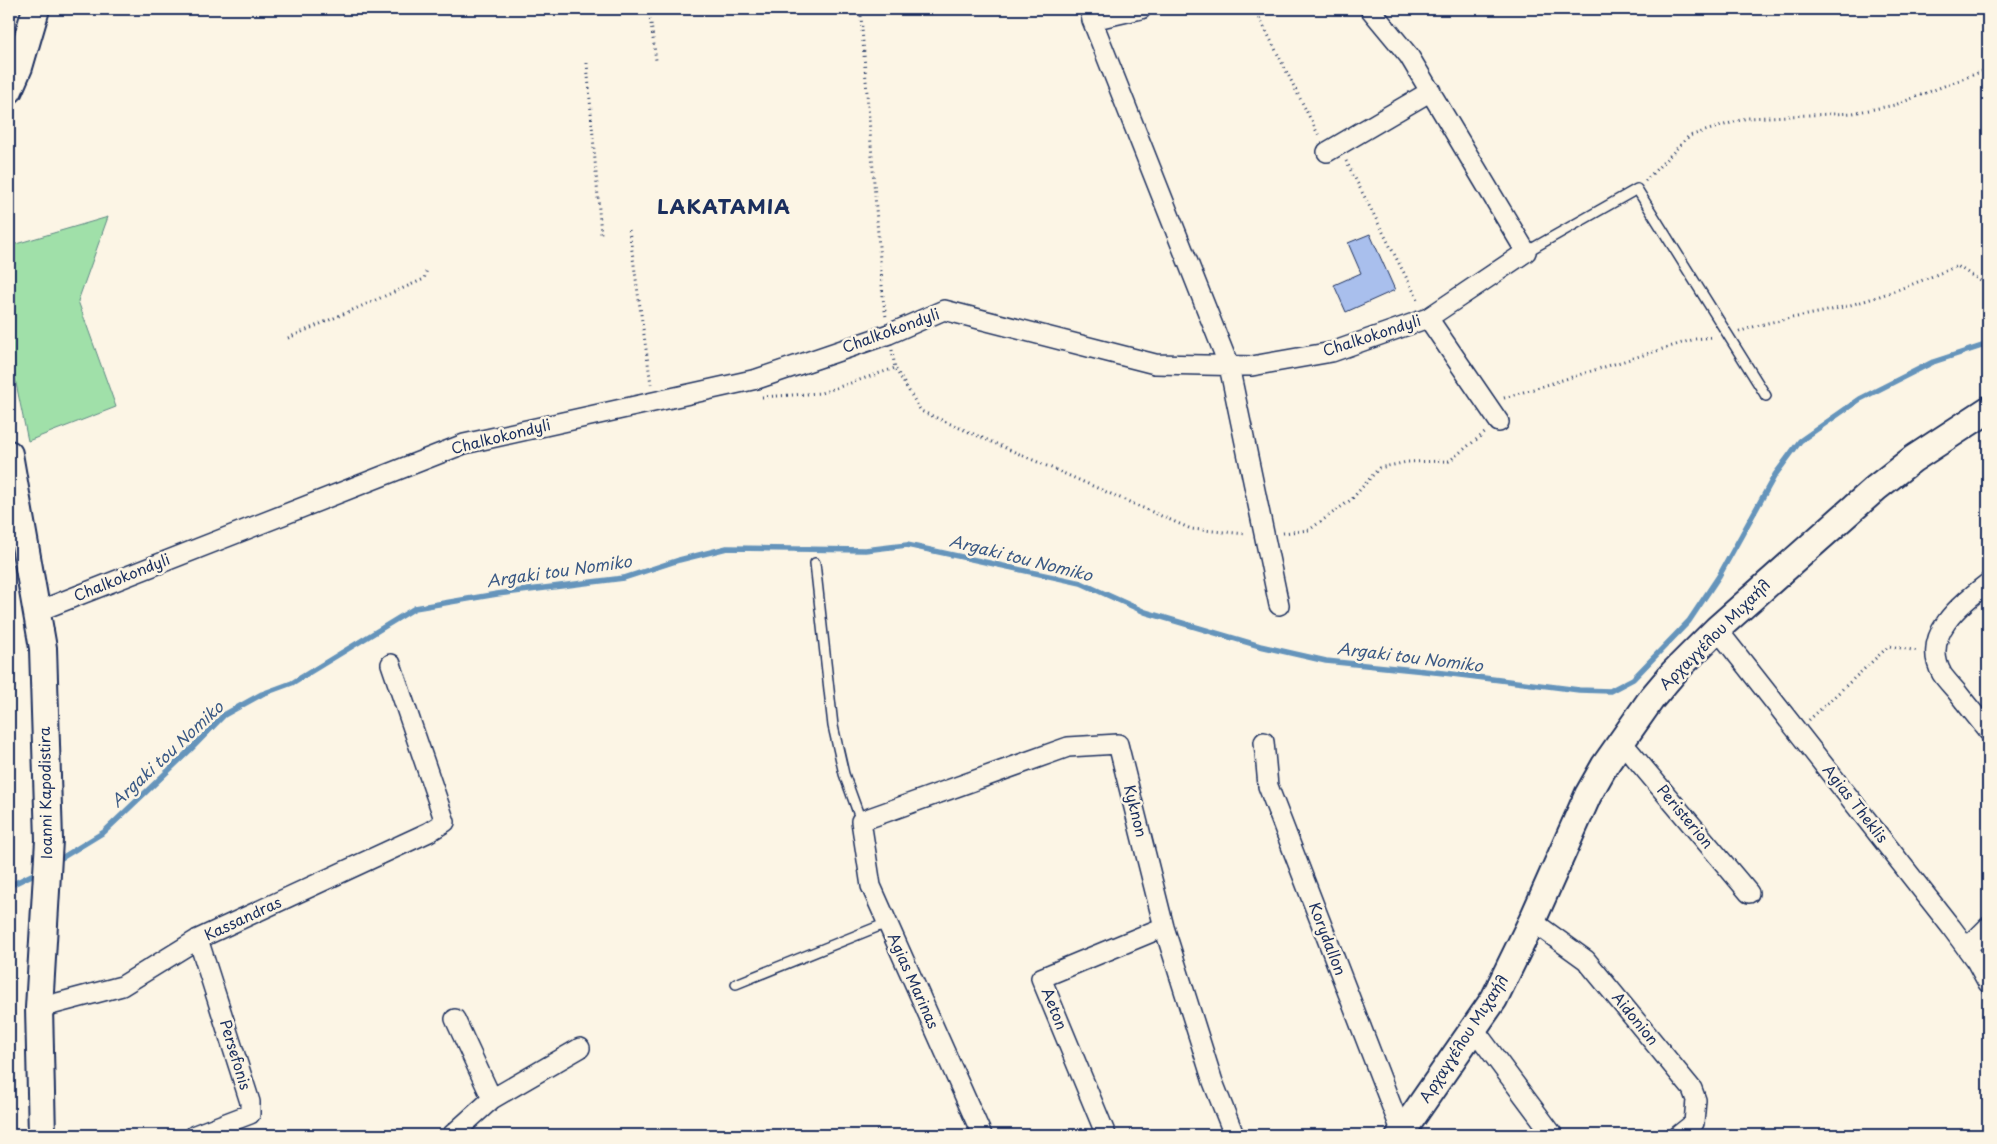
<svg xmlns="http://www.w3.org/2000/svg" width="1997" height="1144" font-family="'Playpen Sans',sans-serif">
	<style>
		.green { fill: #a0e0a9; stroke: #5e8884 }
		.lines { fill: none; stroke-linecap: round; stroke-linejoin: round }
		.stream { stroke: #6594bb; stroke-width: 5.5 }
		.building { fill: #a9bfed; stroke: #1b2f5e }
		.lane-casing { stroke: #1b2f5e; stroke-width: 12 }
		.street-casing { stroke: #1b2f5e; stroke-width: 22 }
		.secondary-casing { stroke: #1b2f5e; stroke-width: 30 }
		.path { stroke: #1b2f5e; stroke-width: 3; stroke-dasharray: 1 4; stroke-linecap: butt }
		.lane { stroke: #fcf5e5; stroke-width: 9 }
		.street { stroke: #fcf5e5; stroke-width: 19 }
		.secondary { stroke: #fcf5e5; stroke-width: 26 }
		.labels { text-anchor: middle; stroke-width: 5; stroke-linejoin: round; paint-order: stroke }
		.street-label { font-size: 15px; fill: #1b2f5e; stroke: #fcf5e5 }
		.water-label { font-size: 16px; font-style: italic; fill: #3a5985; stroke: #fcf5e5 }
		.district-label { font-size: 20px; font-weight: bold; letter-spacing: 1px; fill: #1b2f5e; stroke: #fcf5e5 }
	</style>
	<rect width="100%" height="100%" fill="#fcf5e5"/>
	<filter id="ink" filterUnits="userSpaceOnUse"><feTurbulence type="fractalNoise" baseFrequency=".02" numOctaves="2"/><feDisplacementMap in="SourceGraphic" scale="10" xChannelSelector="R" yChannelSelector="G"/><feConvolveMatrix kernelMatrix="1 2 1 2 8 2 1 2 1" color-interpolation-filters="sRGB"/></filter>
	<g filter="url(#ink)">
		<!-- green -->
		<path class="green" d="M108 217 78 301 116 407 28 441 9 350V246Z"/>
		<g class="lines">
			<!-- stream -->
			<path class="stream" d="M55 862 104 832 191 749 224 715 262 694 292 683 415 608 497 594 624 578 679 560 727 548 865 550 907 545 1081 583 1145 612 1260 646 1326 661 1444 673 1579 690 1610 691 1633 679 1689 621 1719 576 1775 475 1800 441 1860 399 1933 362 1988 344
				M9 886 38 872"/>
		</g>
		<!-- building -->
		<path class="building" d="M1370 234 1395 290 1346 312 1334 285 1361 273 1348 243Z"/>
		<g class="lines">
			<!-- lane casing -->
			<g class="lane-casing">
				<path id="lane" d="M1526 252 1637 189 1766 396
					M815 563 833 726 844 774 861 821
					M736 984 887 923"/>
			</g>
			<!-- street casing -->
			<g class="street-casing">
				<path id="street" d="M1090 9 1092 20 1229 366 1279 605
					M1092 20 1141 9
					M1327 152 1431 91
					M1428 318 1499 422
					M1988 583C1961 604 1920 635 1942 674 1946 680 1952 686 1957 692 1967 705 1978 718 1988 731
					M36 612 464 444 757 379 889 334 944 310 1155 364 1252 366 1332 352 1428 318 1526 252 1409 56 1370 9
					M1717 629 1951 927 1976 961 1988 983
					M1621 741 1749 893
					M1264 742 1268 786 1402 1133
					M1532 921 1586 960 1692 1089 1696 1100 1694 1123 1679 1135
					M1967 948 1988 927
					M39 1008 122 986 198 939 429 832 445 822 391 664
					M455 1019 492 1099
					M1474 1029 1553 1135
					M195 1135 250 1114V1102L198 939
					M452 1135 492 1099 580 1048
					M982 1135 871 886 861 821 1068 747 1118 744 1164 927 1213 1082 1234 1135
					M1106 1135 1041 978 1164 927"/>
			</g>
			<!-- secondary casing -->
			<g class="secondary-casing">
				<path id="secondary" d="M9 90 19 67 36 9
					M9 454 43 648 49 840 39 1008 42 1135
					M1400 1135 1494 999 1532 921 1588 795 1605 765 1652 698 1674 672 1717 629 1876 488 1913 459 1988 410"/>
			</g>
			<!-- path -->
			<path class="path" d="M649 9 656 60
				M1255 9 1319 136
				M861 16 883 298 886 317
				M587 63 601 234
				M1346 161 1419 302
				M1645 181 1689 136 1747 118 1853 113 1895 105 1988 69
				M629 230 651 384
				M1739 332C1771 319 1806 317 1839 308 1879 298 1919 282 1957 266L1984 283 1988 281
				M288 338 424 279 427 269
				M892 350 895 368 921 411 1191 529 1247 534
				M762 397 821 393 895 368
				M1504 398 1695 339 1713 337
				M1283 533 1309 530 1352 499 1379 468 1407 462 1449 461 1486 432
				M1809 720 1889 646 1918 651"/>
			<!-- lane -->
			<use href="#lane" class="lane"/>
			<!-- street -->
			<use href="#street" class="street"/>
			<!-- secondary -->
			<use href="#secondary" class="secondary"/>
		</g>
	</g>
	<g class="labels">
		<!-- street labels -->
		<g class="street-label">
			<text transform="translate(891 331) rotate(-20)" y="5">Chalkokondyli</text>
			<text transform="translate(1372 336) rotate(-18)" y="5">Chalkokondyli</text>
			<text transform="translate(501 437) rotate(-14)" y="5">Chalkokondyli</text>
			<text transform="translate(122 578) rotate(-22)" y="5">Chalkokondyli</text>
			<text transform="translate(1715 635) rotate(-45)" y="5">Αρχαγγέλου Μιχαήλ</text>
			<text transform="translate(46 793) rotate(-91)" y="5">Ioanni Kapodistira</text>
			<text transform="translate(1855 804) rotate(52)" y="5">Agias Theklis</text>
			<text transform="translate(1135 811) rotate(76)" y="5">Kyknon</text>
			<text transform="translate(1685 817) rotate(50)" y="5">Peristerion</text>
			<text transform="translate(243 919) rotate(-25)" y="5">Kassandras</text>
			<text transform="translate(1327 939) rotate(69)" y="5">Korydallon</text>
			<text transform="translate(913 981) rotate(66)" y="5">Agias Marinas</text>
			<text transform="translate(1054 1009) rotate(68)" y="5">Aeton</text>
			<text transform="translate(1635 1019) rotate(51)" y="5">Aidonion</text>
			<text transform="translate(1464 1039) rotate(-57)" y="5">Αρχαγγέλου Μιχαήλ</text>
			<text transform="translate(235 1055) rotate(73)" y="5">Persefonis</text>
		</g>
		<!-- water labels -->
		<g class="water-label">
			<text transform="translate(1021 558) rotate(14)" y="6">Argaki tou Nomiko</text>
			<text transform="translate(559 571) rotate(-8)" y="6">Argaki tou Nomiko</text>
			<text transform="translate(1410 657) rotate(7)" y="6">Argaki tou Nomiko</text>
			<text transform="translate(167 754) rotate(-43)" y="6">Argaki tou Nomiko</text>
		</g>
		<!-- district labels -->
		<g class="district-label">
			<text x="724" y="214">LAKATAMIA</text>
		</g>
	</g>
	<!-- margin -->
	<rect width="1997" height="1144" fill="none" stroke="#fcf5e5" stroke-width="30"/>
	<rect x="15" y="15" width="1967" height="1114" fill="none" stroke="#1b2f5e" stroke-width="2" filter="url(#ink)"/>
</svg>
